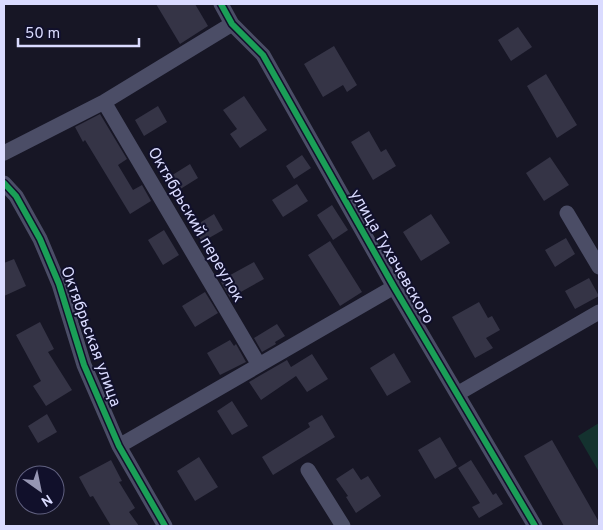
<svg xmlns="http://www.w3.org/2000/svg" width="603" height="530" font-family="Overpass,sans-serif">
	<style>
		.green { fill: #14322f }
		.building { fill: #353446 }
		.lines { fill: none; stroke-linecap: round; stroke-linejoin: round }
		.street { stroke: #4b4d66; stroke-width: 15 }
		.cycleway-casing { stroke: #11102b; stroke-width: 9 }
		.cycleway { stroke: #1a9f57; stroke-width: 6 }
		.labels { text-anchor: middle; stroke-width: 4; stroke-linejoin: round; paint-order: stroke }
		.street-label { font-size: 16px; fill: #dadbff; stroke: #11102b }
	</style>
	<rect width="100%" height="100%" fill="#171625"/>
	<!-- green -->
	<path class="green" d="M599 423V472L578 436Z"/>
	<!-- building -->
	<path class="building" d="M156 4H195L208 26 180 44Z
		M518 27 532 47 511 61 498 40Z
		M334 46 357 85 347 92 343 85 323 97 304 64Z
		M546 74 577 125 557 138 527 86Z
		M244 96 267 130 240 148 230 134 237 129 223 110Z
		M158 106 167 122 144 136 135 120Z
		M100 114 127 159 118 165 133 190 142 185 151 201 130 214 85 140 83 142 75 127Z
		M369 131 381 152 386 149 396 166 373 180 351 142Z
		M302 155 311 168 294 179 286 166Z
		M550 157 569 185 544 201 526 173Z
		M190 164 198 178 174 193 166 179Z
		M297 184 308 201 283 217 272 200Z
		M332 205 348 230 333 240 317 215Z
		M214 214 223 230 202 242 193 227Z
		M431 214 450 243 421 261 403 232Z
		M164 230 179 255 163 265 148 240Z
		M566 238 575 254 555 267 545 250Z
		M330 241 362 292 340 306 308 255Z
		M14 259 26 286 4 296V263Z
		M254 262 264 279 230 298 221 282 224 280 223 279Z
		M589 278 599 296 575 309 565 291Z
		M205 292 218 313 195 327 182 306Z
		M479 302 488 318 492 316 500 330 486 338 493 348 475 358 452 317Z
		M40 322 54 349 48 352 72 390 46 406 33 386 41 381 16 335Z
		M277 324 285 336 275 342 276 344 262 352 254 338Z
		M230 340 234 346 236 344 246 362 220 375 207 353Z
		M394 353 411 382 387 396 370 368Z
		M312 354 328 379 307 392 296 376 261 400 249 382 287 360 291 367Z
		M232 401 248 426 232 435 217 411Z
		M47 414 57 432 38 443 28 426Z
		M322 415 335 437 273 475 262 457 310 427 308 423Z
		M440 437 457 466 435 479 418 450Z
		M552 440 599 522V526H564L524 456Z
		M199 457 218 487 195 501 177 471Z
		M111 460 122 481 119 482 135 508 129 512 139 526H111L93 496 90 497 79 477Z
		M471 460 493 495 496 493 503 504 479 518 472 507 480 503 458 468Z
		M353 468 361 480 368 476 381 496 356 513 346 497 348 496 336 479Z"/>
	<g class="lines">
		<!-- street -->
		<path class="street" d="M221 4 232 24 263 55 394 287 535 526
			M104 102 259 365
			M4 153 104 102 232 24
			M4 183 16 196 40 239 59 284 84 365 119 446 165 526
			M567 213 599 267
			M457 394 599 312
			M119 446 394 287
			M308 470 343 526"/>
		<!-- cycleway casing -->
		<g class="cycleway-casing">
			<path id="cycleway" d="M221 4 232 24 263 55 394 287 535 526
				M4 183 16 196 40 239 59 284 84 365 119 446 165 526"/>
		</g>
		<!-- cycleway -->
		<use href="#cycleway" class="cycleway"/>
	</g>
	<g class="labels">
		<!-- street labels -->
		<g class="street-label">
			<text transform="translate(197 224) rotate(60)" y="6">Октябрьский переулок</text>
			<text transform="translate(393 256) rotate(60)" y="6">улица Тухачевского</text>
			<text transform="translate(92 336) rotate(70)" y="6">Октябрьская улица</text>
		</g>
	</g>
	<!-- border -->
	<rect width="603" height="530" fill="none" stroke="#dadbff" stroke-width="10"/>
	<!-- north arrow -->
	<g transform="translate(40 490) rotate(147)"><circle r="24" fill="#11102b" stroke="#616180"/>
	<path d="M0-4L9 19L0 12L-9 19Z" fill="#9696b3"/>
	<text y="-8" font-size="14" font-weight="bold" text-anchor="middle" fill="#dadbff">N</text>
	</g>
	<!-- scale -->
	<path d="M18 38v8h121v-8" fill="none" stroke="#dadbff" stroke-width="2.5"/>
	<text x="25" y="38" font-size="15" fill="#dadbff" stroke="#11102b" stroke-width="4" paint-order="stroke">50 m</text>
</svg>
